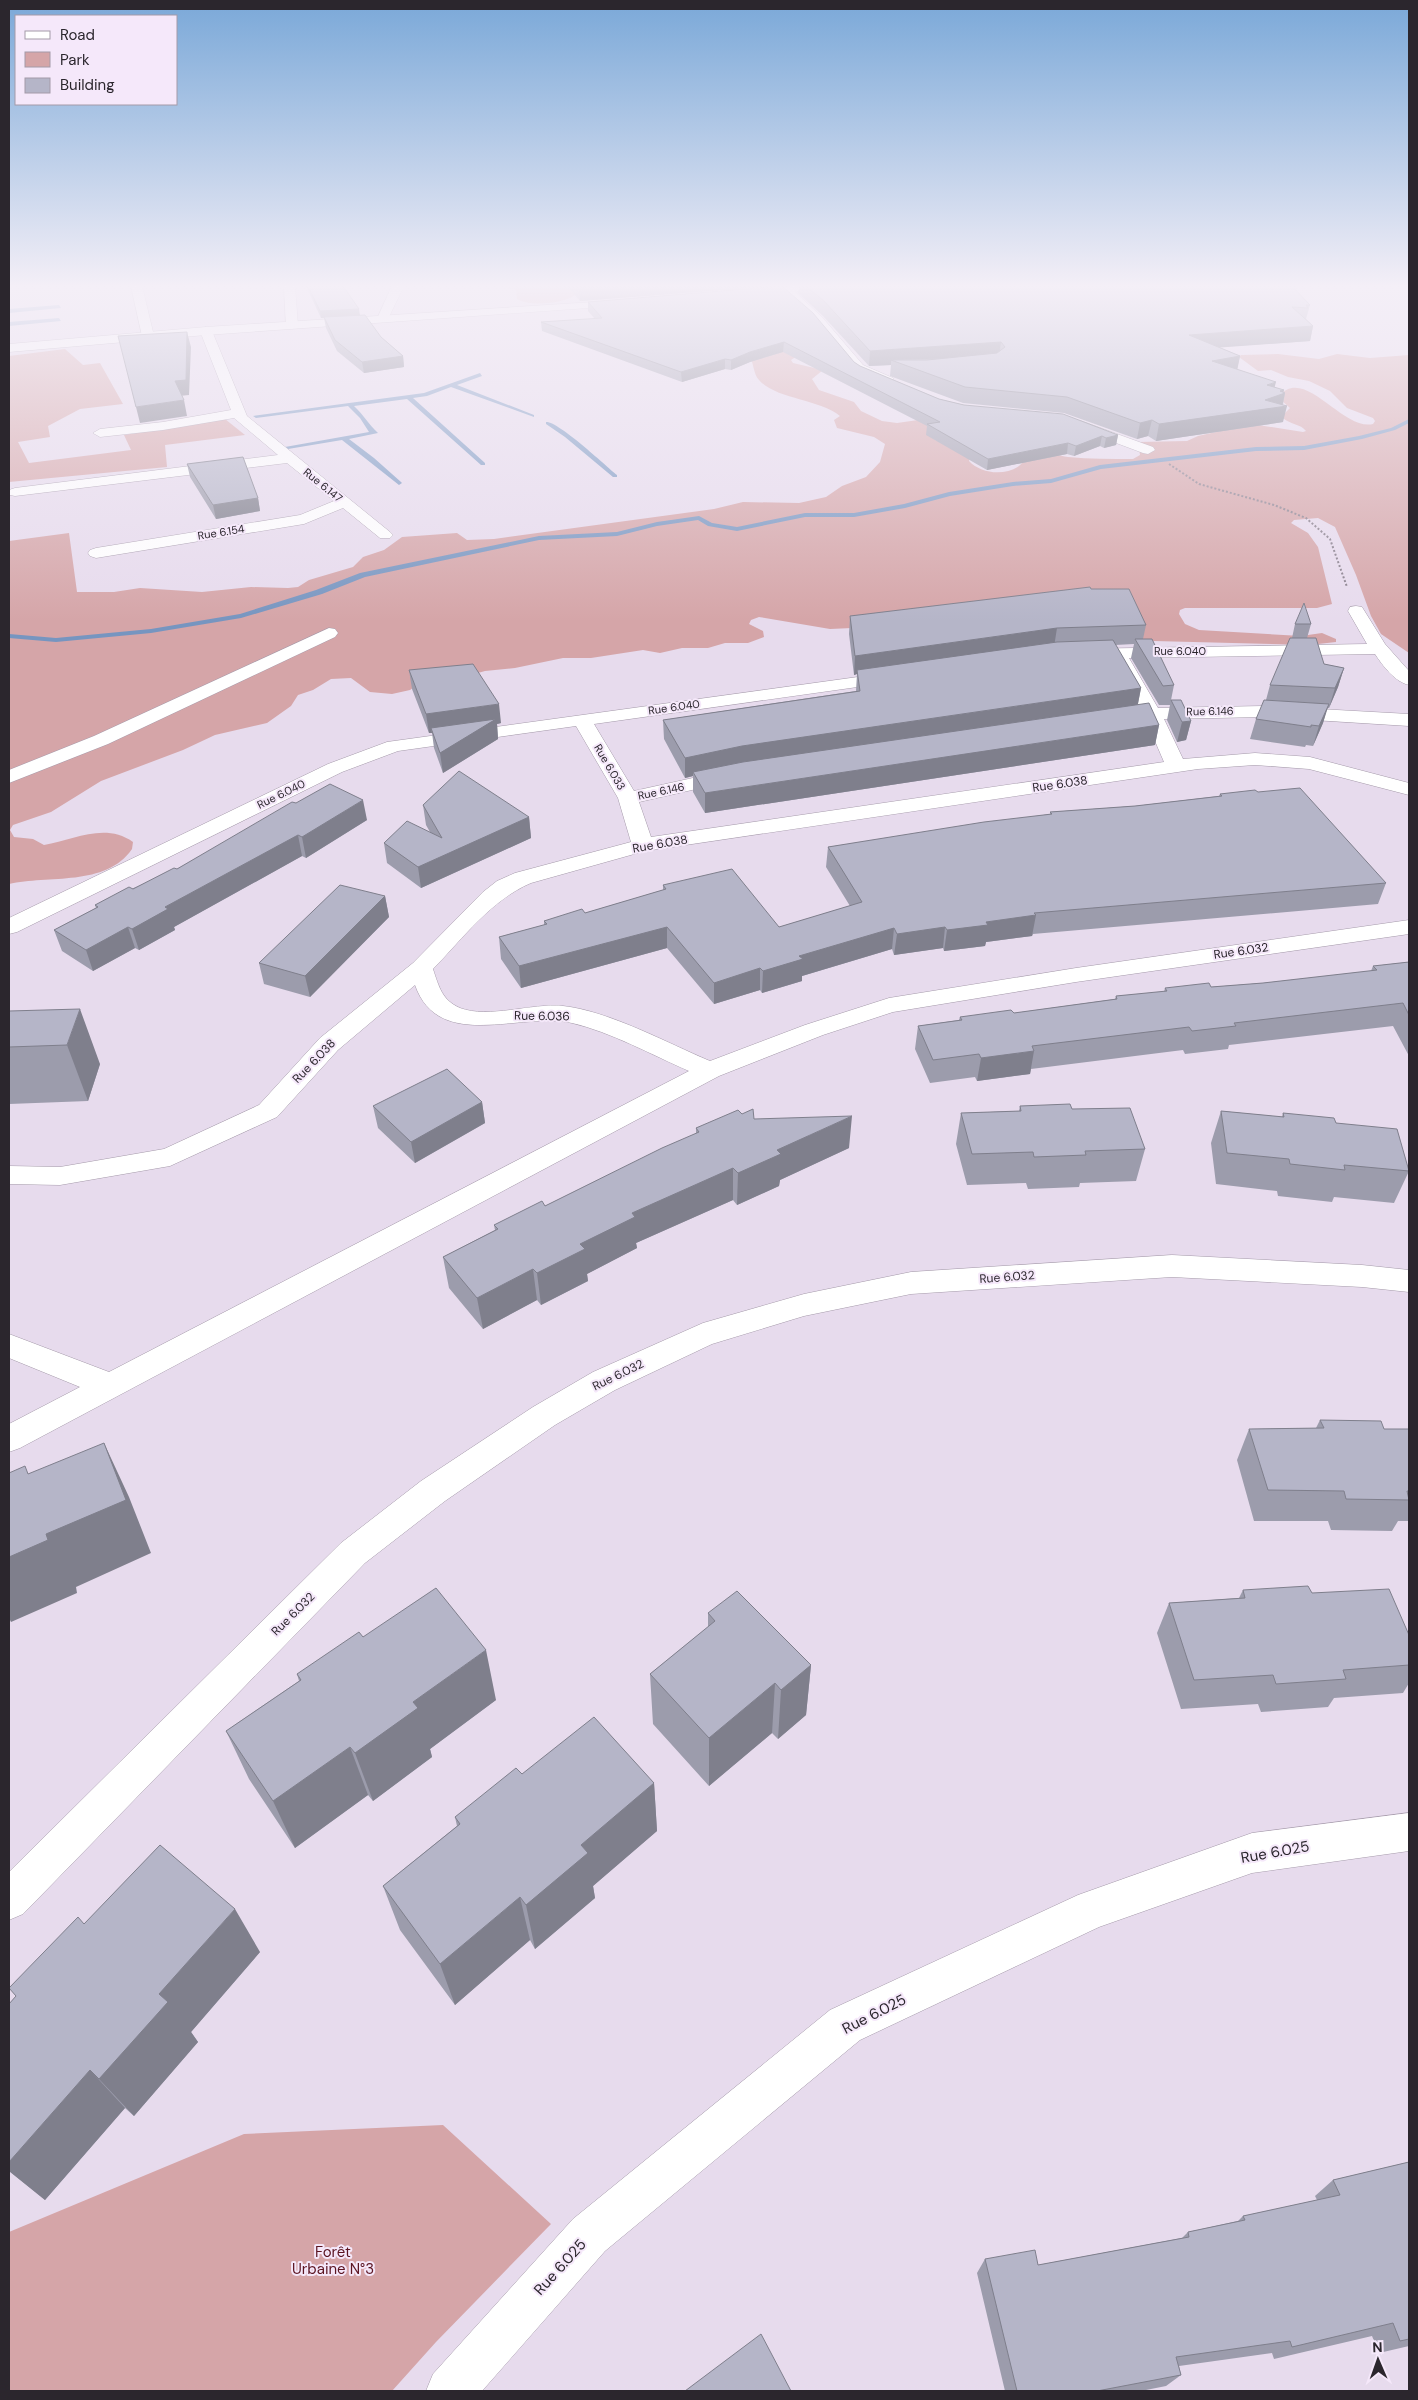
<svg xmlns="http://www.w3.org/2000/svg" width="1418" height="2400" font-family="'DM Sans',sans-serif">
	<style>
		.green { fill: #d5a5a8 }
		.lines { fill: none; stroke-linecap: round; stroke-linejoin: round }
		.stream { fill: #7695c0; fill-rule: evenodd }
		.minor-casing { stroke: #a59aaa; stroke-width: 1 }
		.tertiary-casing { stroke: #a59aaa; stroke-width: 1 }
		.path { stroke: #887f8c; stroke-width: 2; stroke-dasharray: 2 2; stroke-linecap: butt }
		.minor { fill: #fff; fill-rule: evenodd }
		.tertiary { fill: #fff; fill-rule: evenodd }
		.wall { fill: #9c9cac }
		.shaded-wall { fill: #7f7f8c }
		.building { fill: #b5b5c8; stroke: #7f7f8c }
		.labels { text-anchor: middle; stroke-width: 4; stroke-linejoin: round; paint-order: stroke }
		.far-street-label { font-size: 11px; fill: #2b262d; stroke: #f5e8fa }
		.street-label { font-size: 12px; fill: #2b262d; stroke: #f5e8fa }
		.near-street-label { font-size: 15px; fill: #2b262d; stroke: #f5e8fa }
		.near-park-label { font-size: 15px; fill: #5b1421; stroke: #f5e8fa }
	</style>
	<rect width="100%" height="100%" fill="#e7dbed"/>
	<!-- green -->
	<path class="green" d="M500 286H576L577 293C567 304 530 307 517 299L516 290Z
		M779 347 799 355 791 360 793 363 823 370 812 379 819 390 854 402 861 411 882 421 897 423 925 419 935 440 971 451 969 461C981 474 1005 476 1019 466 1025 461 1031 451 1041 452 1050 452 1059 456 1068 457 1089 459 1112 459 1133 459L1140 455 1138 442 1187 441 1198 436 1252 424 1303 432 1306 431C1301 424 1289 424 1283 418V415L1290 408 1280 399 1279 396C1305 365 1342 431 1373 424L1375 421 1373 418 1347 408 1330 391 1309 381 1288 377 1271 370 1258 371 1239 357 1241 355 1278 354 1319 359 1337 354 1370 358 1409 355V653L1381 634 1371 616 1356 575 1335 527 1318 518 1294 520 1291 523 1308 533 1318 547 1332 604 1317 608H1185L1180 610 1179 614 1185 624 1199 630 1301 636 1322 633 1336 639V642L1309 645 1154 641 1125 636 852 628 830 629 759 617 751 620 749 624 763 631 764 637 748 643H725L708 648H682L660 653 643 650 591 658H563L515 668 485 671 460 678 418 684 410 690 392 694 370 692 351 678 331 679 313 690 298 695 291 706 267 723 215 735 183 750 101 781 51 812 13 825 10 830 14 837 33 839 44 845C73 840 105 822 133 842L132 849C106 887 48 875 9 884V541L69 533 77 592H114L140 588 202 592 251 587 288 588 298 587 309 580 353 567 363 557 384 550 402 537 457 533 467 540 494 539 714 509 743 502 799 503 826 497 842 486 866 477 880 462 885 444 874 437 837 428 834 420 840 416C819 399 775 399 759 380 753 374 754 362 749 355Z
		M65 349 83 365 100 363 123 404 80 409 48 426 50 437 18 442 29 463 131 450 124 435 225 419 245 435 165 445 167 467 9 482V356Z
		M443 2125 551 2224 436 2342 392 2391H9V2232L244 2134Z"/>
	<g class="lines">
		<!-- stream -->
		<path class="stream" d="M59 305 61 308 9 313V309Z
			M59 318 61 321 9 326V322Z
			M480 373 482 376 457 385 534 415V417L451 387 427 396 413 398 485 463V465H481L407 399 354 406C363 414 369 425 378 433L349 439 374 458 401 482 402 483 399 485 342 440 288 449 285 447 369 432 360 418 348 406 256 418 253 416 424 393Z
			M1409 419V423L1395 430 1362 439 1304 450 1256 451 1101 469 1051 483 1013 486 950 496 905 508 854 517H805L737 531 708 526 698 520 657 526 617 536 539 540 365 577 322 594 241 618 151 633 56 642 9 638V634L56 638 151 629 240 614 316 590 360 573 539 536 617 532 657 522 699 516 712 523 737 527 805 513H854L904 504 949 492 1013 482 1051 479 1100 465 1256 447 1304 446 1359 436 1391 428Z
			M546 422C558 421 605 465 617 475V477H613L565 437 546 424Z"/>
		<!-- minor casing -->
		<g class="minor-casing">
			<path id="minor" d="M131 286H142L154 336 152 339H144L142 336Z
				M284 286H295L298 325 292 329 286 325Z
				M392 286H404L387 321H379L377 319Z
				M791 291 795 292 822 317 863 365 893 378 894 381 893 384H883L855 371 814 321 787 296V292Z
				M206 327 212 331 247 416 390 532 393 535 390 538H380L343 508 304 524 96 558 90 556 88 553 90 550 96 548 300 515 334 501 287 463 15 496 10 495 9 490 15 488 278 455 234 418 163 430 100 437 93 433 100 429 163 422 231 410 200 331Z
				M1081 421 1153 447 1155 450 1148 454 1143 453 1076 428 1074 425 1076 422Z
				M1356 606 1362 607 1385 644 1409 671V685C1395 682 1383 666 1375 654L1129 658 1158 708 1264 706 1409 714V726L1264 717 1164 719 1183 759 1255 753 1310 757 1409 783V795L1309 769 1255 765 1198 769 645 851 531 883C491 900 463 938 433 969 439 987 442 1000 460 1008 489 1019 531 1003 563 1006 609 1011 667 1043 710 1061L805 1025 889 998 1076 968 1409 920V934L1076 982 893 1012 823 1035 719 1076 20 1448 9 1452V1424L80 1387 9 1358V1334L109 1372 689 1071C652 1055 611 1032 572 1023 521 1011 439 1053 415 985L338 1050 277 1117 170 1166 60 1185 9 1184V1166L60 1167 164 1149 259 1105 320 1038 413 963 483 892 497 881 515 873 631 842 618 798 576 726 398 751 342 772 17 932 9 934V918L328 764 387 742 894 672 900 673 903 677 900 681 594 724 634 791 729 770 736 772 739 776 736 780 639 802 651 837 1164 762 1146 720 1118 724 1111 722 1109 718 1111 714 1141 710 1113 658 1076 657 1073 653 1076 649 1367 644 1348 611 1350 607Z
				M329 628 335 629 338 633 335 637 108 744 9 783V770L94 736Z
				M1172 1255 1362 1265 1409 1270V1292L1362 1287 1172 1277 911 1294 804 1316 712 1344 615 1390 555 1425 445 1501 365 1563 23 1914 9 1920V1872L341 1543 421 1481 533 1407 593 1372 703 1323 804 1294 911 1272Z
				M1409 1813V1851L1252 1873 1099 1927 860 2040 605 2251 482 2391H426L433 2374 573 2219 830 2010 1078 1895 1252 1833Z"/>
		</g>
		<!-- tertiary casing -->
		<g class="tertiary-casing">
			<path id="tertiary" d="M793 286H830L824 289 749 296 743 293 749 290Z
				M626 300 632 303 630 305 206 335 9 352V344L206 327Z"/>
		</g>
		<!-- path -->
		<path class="path" d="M1169 464 1199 484 1274 505 1306 518 1330 539 1347 587"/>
		<!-- minor -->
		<use href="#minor" class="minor"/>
		<!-- tertiary -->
		<use href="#tertiary" class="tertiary"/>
	</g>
	<!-- wall -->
	<path class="wall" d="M306 286H343L360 315 381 337 403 356 404 367 364 373 337 351 326 328 324 318H321Z
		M567 286H774L580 301Z
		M782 286 854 362 860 366 939 399 964 405 1118 435 1116 445 1104 448 1100 446 1074 456 1067 454 987 470 926 435 927 426 783 352 750 362 731 370 725 369 682 382 542 331 541 322 595 319 588 311V302Z
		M799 286H1292L1310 305 1306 319 1313 326 1310 341 1219 347 1240 356 1237 369 1275 387 1285 393 1283 405V422L1156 441 1148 436 1137 439 1064 413 963 403 890 376 891 365 869 366 823 316 798 293Z
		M187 464 258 498 260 511 216 519 190 477Z
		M1091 589 1146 625 1143 639 1174 685 1170 705H1159L1131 658 1134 644 1115 645 1141 688 1138 704 1159 725 1155 745 705 813 693 792V776L685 778 664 739 663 720 856 691 857 674 854 675 849 634 850 616Z
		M1295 624H1311L1307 638 1324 664 1344 668 1338 687 1329 708H1327L1323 723 1313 746 1306 745 1305 747 1250 739 1256 719 1266 700 1270 685 1292 638Z
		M409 670 501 723 497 724 498 739 443 773 434 748 432 733H429L412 689Z
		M1171 700 1191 721 1186 740 1177 742 1167 720Z
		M1258 792 1386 883 1378 904 1033 934 1032 936 986 942 985 946 944 951 943 948 894 955 892 949 802 976V981L762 993 760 990 714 1004 667 948 521 988 501 959 499 937 544 925V921L585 913 663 890V885L779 927 850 906 826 867 828 847 1050 814V812L1135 806 1219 796 1220 794Z
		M296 803 367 820 306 858 302 856 174 927 175 930 139 950 135 948 93 971 62 951 54 930 96 908 95 905 177 869Z
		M423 805 529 817 531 838 421 888 387 863 384 843 430 832 426 825Z
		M385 896 389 917 310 997 264 984 259 963Z
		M1409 962V1056L1393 1026 1229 1045 1228 1049 1185 1054 1183 1050 1031 1069 1030 1074 977 1081 975 1077 930 1083 915 1049 918 1026 959 1020 960 1017 1014 1013 1115 999 1116 996 1164 992 1165 988 1211 987 1263 983 1371 971 1373 966Z
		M9 1011 100 1064 88 1101 9 1104Z
		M482 1102 485 1123 415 1163 378 1128 373 1106Z
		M1020 1106 1072 1109 1145 1149 1136 1181 1080 1183 1079 1187 1028 1189 1026 1183 967 1185 956 1144 961 1113 1019 1111Z
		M1221 1111 1282 1117 1283 1113 1336 1123 1409 1171 1394 1203 1334 1197 1332 1202 1278 1196 1277 1191 1216 1184 1211 1143Z
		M742 1114 754 1119 849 1148 780 1180 779 1186 737 1205 733 1200 636 1243 637 1248 587 1274 588 1281 541 1305 537 1300 483 1329 449 1288 443 1257 495 1230 494 1225 545 1206 696 1134V1128Z
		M1320 1420 1384 1429H1409V1521H1398L1392 1531 1331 1530 1328 1521H1254L1237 1460 1249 1429 1316 1428Z
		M1243 1590 1312 1593 1409 1635V1683L1403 1693 1334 1698 1328 1707 1261 1712 1258 1704 1181 1709 1157 1633 1169 1603 1239 1598Z
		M708 1613 811 1665 806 1715 778 1739 772 1733 709 1786 653 1724 650 1674 708 1627Z
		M363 1637 496 1700 430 1749 432 1757 373 1801 368 1795 295 1848 249 1779 226 1731 299 1681 297 1674Z
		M522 1774 654 1783 657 1831 593 1886 595 1898 535 1949 530 1940 455 2005 400 1930 383 1886 457 1826 455 1817Z
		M84 1924 260 1952 191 2032 198 2042 134 2116 125 2108 45 2200 9 2171V2004Z
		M1409 2162V2346L1379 2353 1372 2336 1274 2359 1272 2353 1179 2366 1181 2375 1166 2386 1141 2391H1005L977 2273 985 2259 1038 2265 1182 2238 1188 2232 1238 2221 1243 2216 1317 2200 1315 2196 1333 2180Z"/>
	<!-- shaded-wall -->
	<path class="shaded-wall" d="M597 286H774L580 301 579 287Z
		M359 309 360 316 321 318 320 311Z
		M1313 326 1310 341 1186 350 1189 335Z
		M187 332 191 347 189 395 179 396 175 381Z
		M784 342 783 352 750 362 731 370V360L750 352Z
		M1001 342 999 357 891 360V365L869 366 870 351Z
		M403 356 404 367 364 373 362 362Z
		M1240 356 1237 371 1212 361Z
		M725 359V369L682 382 681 372Z
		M1276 382 1272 397 1280 391 1284 390 1283 394 1285 393 1282 407 1287 406 1283 422 1156 441 1159 424Z
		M184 400 187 416 140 423 136 407Z
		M1152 420 1148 436 1137 439 1140 423Z
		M1118 435 1116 445 1104 448 1106 438Z
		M1102 436 1100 446 1074 456 1076 446Z
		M1068 443 1067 454 987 470 988 459Z
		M258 498 260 511 216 519 213 505Z
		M1057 628 1054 647 857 670V674L854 675 855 656Z
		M1344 668 1338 687 1329 708 1335 688Z
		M1141 688 1137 708 693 772V776L685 778V758L742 746Z
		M499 704 501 723 497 724 498 739 443 773 440 753 431 728 432 733H429L426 714Z
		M1329 704 1323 723 1313 746 1319 726Z
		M1191 721 1186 740 1177 742 1182 722Z
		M1159 725 1155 745 705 813V793Z
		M363 800 367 820 306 858 302 837Z
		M529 817 531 838 421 888 418 867Z
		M298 835 302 856 174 927 175 930 139 950 132 929 165 907Z
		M385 896 389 917 310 997 305 976Z
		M1036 915 1032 936 986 942 985 946 944 951 947 930 986 922Z
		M128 927 135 948 93 971 86 950Z
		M667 927V948L521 988 519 966Z
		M945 927 943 948 894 955 897 934Z
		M894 928 892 949 802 976V981L762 993 763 971 799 956Z
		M760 968V990L714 1004V983Z
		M80 1009 100 1064 88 1101 67 1045Z
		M1034 1051 1030 1074 977 1081 981 1058Z
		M482 1102 485 1123 415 1163 411 1142Z
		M852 1116 849 1148 780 1180 779 1186 737 1205 738 1173 777 1150Z
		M733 1168V1200L636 1243 637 1248 587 1274 588 1281 541 1305 537 1273 580 1244 632 1213Z
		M533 1269 537 1300 483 1329 477 1298Z
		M104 1443 129 1497 151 1553 76 1587 77 1593 11 1622 9 1618V1557L46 1534Z
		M486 1650 496 1700 430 1749 432 1757 373 1801 355 1753 413 1702Z
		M811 1665 806 1715 778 1739 781 1690Z
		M775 1683 772 1733 709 1786V1738Z
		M350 1747 368 1795 295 1848 273 1801Z
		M654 1783 657 1831 593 1886 595 1898 535 1949 526 1905 581 1845Z
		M520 1897 530 1940 455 2005 440 1964Z
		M235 1909 260 1952 191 2032 198 2042 134 2116 99 2079 159 1994Z
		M90 2070 125 2108 45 2200 9 2171V2162Z"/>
	<!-- building -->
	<path class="building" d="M308 286H343L359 309 320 311Z
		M578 286H597L579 287Z
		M782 286 813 313 854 362 860 366 939 399 964 405 1063 414 1118 435 1106 438 1102 436 1076 446 1068 443 988 459 927 424 940 422 784 342 750 352 731 360 725 359 681 372 541 322 602 318 588 302Z
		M806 286H1292L1310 305H1306L1308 308 1292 307 1313 326 1189 335 1240 356 1212 361 1276 382 1267 385 1284 390 1280 391 1285 393 1265 400 1287 406 1159 424 1152 420 1140 423 1067 397 965 387 891 360H927L997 353 1005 347 1001 342 870 351 824 301Z
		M365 315 381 337 403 356 362 362 335 340 324 317Z
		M187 332 186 380 175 381 184 400 136 407 118 336Z
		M243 457 258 498 213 505 187 464Z
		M1090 587 1091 589H1129L1146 625 1057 628 855 656 850 616Z
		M1304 603 1311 624H1295Z
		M1290 638H1316L1324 664 1344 668 1335 688 1270 685Z
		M1135 639H1152L1174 685 1163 686Z
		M1113 640 1141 688 742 746 685 758 663 720 860 691 857 670 1057 642Z
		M473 664 499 704 426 714 409 670Z
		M1171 700H1181L1191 721 1182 722Z
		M1264 700 1329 704 1319 726 1311 725V727L1256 719Z
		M1149 703 1159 725 705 793 693 772 743 762Z
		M496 719 440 753 431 728Z
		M459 771 529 817 418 867 384 843 407 821 442 838 423 805Z
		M330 784 363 800 302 837 298 835 165 907 168 909 132 929 128 927 86 950 54 930 98 907 95 905 129 887 133 889 174 868 177 869 292 802 296 803Z
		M1300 788 1386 883 1034 913 1036 915 986 922 988 925 947 930 945 927 897 934 894 928 799 956 803 959 763 971 760 968 714 983 667 927 519 966 499 937 547 924 544 921 582 909 585 913 666 889 663 885 732 869 779 927 862 902 828 847 984 822 1052 814 1050 812 1135 806 1222 796 1220 794 1255 790 1258 792Z
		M340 885 385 896 305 976 259 963Z
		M1409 962V1015L1403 1003 1234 1023 1236 1026 1192 1031 1189 1027 1032 1046 1034 1051 981 1058 979 1054 933 1060 918 1026 962 1020 960 1017 1011 1010 1014 1013 1117 999 1116 996 1167 991 1165 988 1209 983 1211 987 1263 983 1377 970 1373 966Z
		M80 1009 67 1045 9 1047V1011Z
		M447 1069 482 1102 411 1142 373 1106Z
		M1070 1104 1072 1109 1130 1108 1145 1149 1085 1151 1086 1155 1034 1157 1033 1152 972 1154 961 1113 1021 1111 1020 1106Z
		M753 1109 754 1119 852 1116 777 1150 781 1154 738 1173 733 1168 632 1213 635 1217 580 1244 585 1249 537 1273 533 1269 477 1298 443 1257 498 1229 494 1225 542 1201 545 1206 662 1148 699 1132 696 1128 738 1110 742 1114Z
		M1221 1111 1284 1117 1283 1113 1334 1118 1336 1123 1397 1129 1409 1171 1344 1165 1345 1170 1290 1164 1289 1159 1227 1153Z
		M1320 1420 1381 1421 1384 1429H1409V1491H1407L1409 1500 1346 1499 1344 1491 1268 1490 1249 1429 1324 1428Z
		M104 1443 126 1500 46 1534 48 1540 9 1557V1473L25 1466 28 1474Z
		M1308 1586 1312 1593 1389 1589 1409 1635V1665L1343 1670 1346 1679 1276 1684 1273 1675 1194 1680 1169 1603 1245 1598 1243 1590Z
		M436 1588 486 1650 413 1702 418 1708 355 1753 350 1747 273 1801 226 1731 301 1680 297 1674 359 1632 363 1637Z
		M737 1591 811 1665 781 1690 775 1683 709 1738 650 1674 715 1621 708 1613Z
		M594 1717 654 1783 581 1845 588 1853 526 1905 520 1897 440 1964 383 1886 460 1824 455 1817 516 1768 522 1774Z
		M160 1845 235 1909 159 1994 168 2002 99 2079 90 2070 9 2162V2004L16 1996 9 1988 78 1917 84 1924Z
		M1409 2162V2339L1400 2341 1393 2323 1292 2347 1290 2341 1176 2357 1181 2375 1097 2391H1017L985 2259 1035 2250 1038 2265 1189 2237 1188 2232 1245 2220 1243 2216 1340 2195 1333 2180Z
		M761 2334 791 2391H685Z"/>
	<!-- sky -->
	<linearGradient id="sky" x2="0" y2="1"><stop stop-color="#7aa8d8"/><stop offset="0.46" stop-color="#f4eff7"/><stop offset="1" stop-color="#f4eff7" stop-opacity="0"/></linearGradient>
	<rect width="1418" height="622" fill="url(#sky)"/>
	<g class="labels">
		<!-- far-street labels -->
		<g class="far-street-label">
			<text transform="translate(323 485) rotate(39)" y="4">Rue 6.147</text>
			<text transform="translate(221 532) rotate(-9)" y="4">Rue 6.154</text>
			<text x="1180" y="655">Rue 6.040</text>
			<text transform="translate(674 707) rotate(-8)" y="4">Rue 6.040</text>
			<text transform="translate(1210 711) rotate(-1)" y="4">Rue 6.146</text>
			<text transform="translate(610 767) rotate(60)" y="4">Rue 6.033</text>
			<text transform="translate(661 791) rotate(-12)" y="4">Rue 6.146</text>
			<text transform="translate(281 794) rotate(-26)" y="4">Rue 6.040</text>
		</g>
		<!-- street labels -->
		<g class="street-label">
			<text transform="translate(1060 784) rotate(-8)" y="4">Rue 6.038</text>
			<text transform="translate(660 844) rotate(-10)" y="4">Rue 6.038</text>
			<text transform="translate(1241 951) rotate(-8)" y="4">Rue 6.032</text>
			<text transform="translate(542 1016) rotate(1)" y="4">Rue 6.036</text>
			<text transform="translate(314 1061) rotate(-46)" y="4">Rue 6.038</text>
			<text transform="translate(1007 1277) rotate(-4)" y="4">Rue 6.032</text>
			<text transform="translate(618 1375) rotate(-26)" y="4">Rue 6.032</text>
			<text transform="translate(293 1614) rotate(-45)" y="4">Rue 6.032</text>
		</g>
		<!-- near-street labels -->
		<g class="near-street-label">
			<text transform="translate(1275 1852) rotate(-10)" y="5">Rue 6.025</text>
			<text transform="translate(874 2014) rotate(-27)" y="5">Rue 6.025</text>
			<text transform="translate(560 2267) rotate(-48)" y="5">Rue 6.025</text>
		</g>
		<!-- near-park labels -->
		<g class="near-park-label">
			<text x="333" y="2257">Forêt<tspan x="333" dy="17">Urbaine N°3</tspan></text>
		</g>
	</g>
	<!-- border -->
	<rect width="1418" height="2400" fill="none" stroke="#2b262d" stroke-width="20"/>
	<!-- legend -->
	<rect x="15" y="15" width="162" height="90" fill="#f5e8fa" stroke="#a49aa8"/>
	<rect x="25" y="31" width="25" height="8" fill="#ffffff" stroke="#a49aa8"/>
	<text x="60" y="40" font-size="15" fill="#2b262d">Road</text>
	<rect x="25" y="52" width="25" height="15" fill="#d5a5a8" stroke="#a49aa8"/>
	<text x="60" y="65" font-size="15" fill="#2b262d">Park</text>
	<rect x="25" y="78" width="25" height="15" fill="#b5b5c8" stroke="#a49aa8"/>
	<text x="60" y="90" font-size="15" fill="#2b262d">Building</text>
	<!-- north arrow -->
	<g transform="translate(1378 2360) rotate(358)" stroke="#f5e8fa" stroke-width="4" paint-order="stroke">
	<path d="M0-4L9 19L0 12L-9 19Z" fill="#2b262d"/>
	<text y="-8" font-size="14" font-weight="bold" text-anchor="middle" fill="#2b262d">N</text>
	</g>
</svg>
